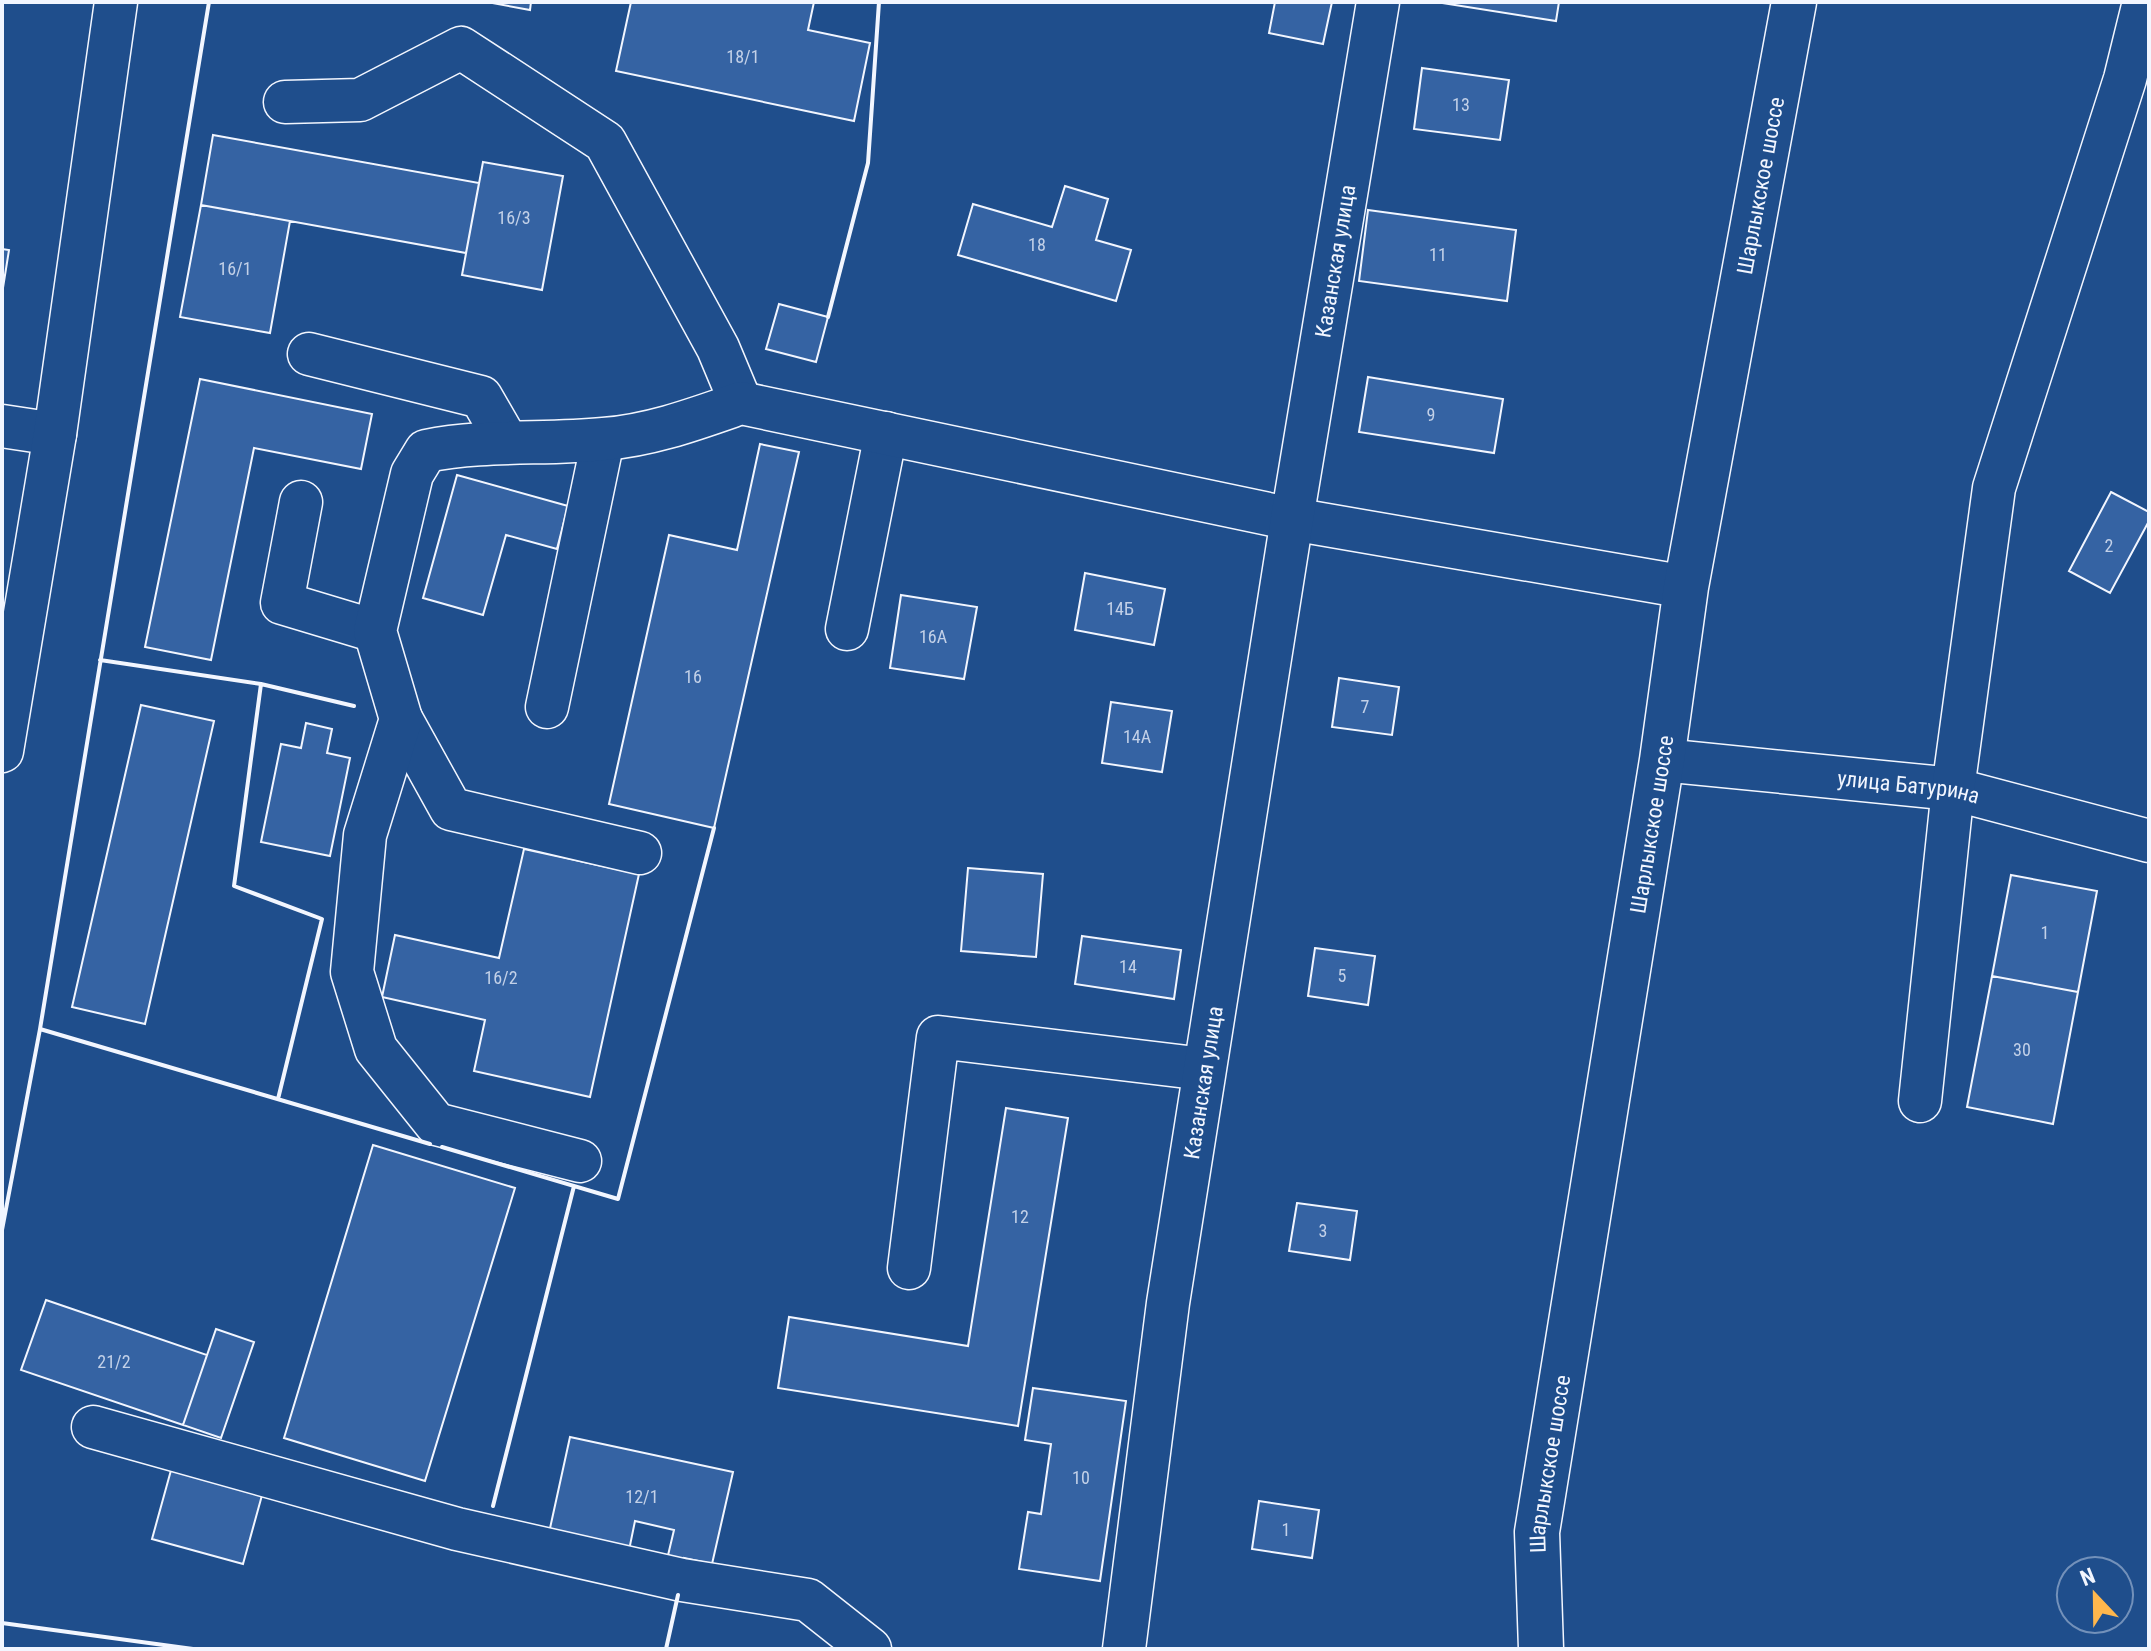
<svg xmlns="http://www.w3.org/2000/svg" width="2151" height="1651" font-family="'Roboto Condensed',sans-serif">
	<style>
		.building { fill: #3563a3; stroke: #f2f6ff; stroke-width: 2 }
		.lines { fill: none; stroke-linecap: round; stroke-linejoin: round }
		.minor-casing { stroke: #f2f6ff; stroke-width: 45 }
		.major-casing { stroke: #f2f6ff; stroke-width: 47 }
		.minor { stroke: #1f4e8c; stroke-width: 42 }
		.major { stroke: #1f4e8c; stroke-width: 44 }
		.wall { stroke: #f2f6ff; stroke-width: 4 }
		.labels { text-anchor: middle; stroke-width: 6; stroke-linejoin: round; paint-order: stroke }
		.number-label { font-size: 18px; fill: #c3d1e8 }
		.street-label { font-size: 22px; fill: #f2f6ff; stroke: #1f4e8c }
	</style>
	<rect width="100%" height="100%" fill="#1f4e8c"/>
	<!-- building -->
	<path class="building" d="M487 2H531L530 10Z
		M631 2H814L808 30 870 43 854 121 616 71Z
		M1275 2H1332L1323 44 1269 33Z
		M1436 2H1559L1556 21Z
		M1422 68 1509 80 1500 140 1414 129Z
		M213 135 479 183 466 253 201 205Z
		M483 162 563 176 542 290 462 275Z
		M1065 186 1108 199 1096 240 1131 250 1116 301 958 255 973 204 1052 227Z
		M201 205 290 221 270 333 180 317Z
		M1368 210 1516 230 1507 301 1359 281Z
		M2 249 9 250 2 294Z
		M779 304 828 317 816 362 766 349Z
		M1368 377 1503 399 1494 453 1359 432Z
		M200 379 372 414 361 469 254 448 211 660 145 647Z
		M760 444 799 452 714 828 609 804 669 535 737 550Z
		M457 475 568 506 557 549 506 535 483 615 423 598Z
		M2111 492 2149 512V521L2110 593 2069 571Z
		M1085 573 1165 589 1154 645 1075 630Z
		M901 595 977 607 964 679 890 668Z
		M1339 678 1399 687 1392 735 1332 727Z
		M1111 702 1172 711 1162 772 1102 763Z
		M141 705 214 721 145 1024 72 1007Z
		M306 723 332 729 327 753 350 758 330 856 261 842 281 744 301 748Z
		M524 849 639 874 590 1097 474 1071 485 1020 382 997 395 935 499 958Z
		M968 868 1043 874 1036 957 961 951Z
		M2011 875 2097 891 2078 992 1992 976Z
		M1082 936 1181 950 1174 999 1075 984Z
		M1315 948 1375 956 1368 1005 1308 996Z
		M1992 976 2078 992 2053 1124 1967 1107Z
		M1006 1108 1068 1118 1018 1426 778 1388 789 1317 968 1346Z
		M373 1145 515 1188 425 1481 284 1438Z
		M1297 1203 1357 1211 1350 1260 1289 1251Z
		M46 1300 207 1355 183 1425 21 1370Z
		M216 1329 254 1342 221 1438 183 1425Z
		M1033 1388 1126 1401 1100 1581 1019 1569 1028 1512 1041 1514 1051 1444 1025 1440Z
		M570 1437 733 1472 712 1564 684 1558 681 1571 665 1568 674 1530 635 1521 627 1560 547 1542Z
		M173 1463 264 1488 243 1564 152 1539Z
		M1259 1501 1319 1510 1312 1558 1252 1549Z"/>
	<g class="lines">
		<!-- minor casing -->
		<g class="minor-casing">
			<g id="minor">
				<path d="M285 102 360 100 461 48 605 142 718 348 741 403"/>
				<path d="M309 354 481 397 507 442"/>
				<path d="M2 426 55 434"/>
				<path d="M301 502 282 603 375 631"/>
				<path d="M847 629 886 433"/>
				<path d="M547 707 603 440"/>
				<path d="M401 719 451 809 640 853"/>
				<path d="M2 751 55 434 116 2"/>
				<path id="s1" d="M1662 760 1953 789 2149 841"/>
				<path d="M1920 1101 1953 789 1994 488 2125 79 2144 2"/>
				<path d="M580 1161 436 1124 376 1049 352 972 365 835 401 719 375 631 412 474 426 451C485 439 545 445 604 439 652 435 695 419 741 403L1292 519 1686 587"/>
				<path d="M909 1268 938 1037 1204 1069"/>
				<path d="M93 1427 457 1529 682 1580 808 1600 870 1649"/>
				<path id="s2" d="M1124 1649 1168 1303 1292 519 1378 2"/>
			</g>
		</g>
		<!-- major casing -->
		<g class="major-casing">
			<g id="major">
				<path id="s3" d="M1541 1649 1537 1532 1662 760 1686 587 1794 2"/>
			</g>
		</g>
		<!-- minor -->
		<use href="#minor" class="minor"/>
		<!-- major -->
		<use href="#major" class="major"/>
		<!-- wall -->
		<path class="wall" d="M209 2 40 1029 430 1144
			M828 317 868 163 879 2
			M100 660 261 684 354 706
			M261 684 234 886 322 919 278 1099
			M442 1147 618 1199 714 828
			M2 1230 40 1029
			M493 1506 574 1186
			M2 1623 193 1649
			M666 1649 678 1595"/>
	</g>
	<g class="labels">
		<!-- number labels -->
		<g class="number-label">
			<text x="743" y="63">18/1</text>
			<text x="1461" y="111">13</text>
			<text x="514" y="224">16/3</text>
			<text x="1037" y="251">18</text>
			<text x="1438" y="261">11</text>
			<text x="235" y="275">16/1</text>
			<text x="1431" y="421">9</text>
			<text x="2109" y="552">2</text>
			<text x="1120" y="615">14Б</text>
			<text x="933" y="643">16А</text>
			<text x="693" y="683">16</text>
			<text x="1365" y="713">7</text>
			<text x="1137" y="743">14А</text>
			<text x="2045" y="939">1</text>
			<text x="1128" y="973">14</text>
			<text x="1342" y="982">5</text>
			<text x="501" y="984">16/2</text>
			<text x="2022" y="1056">30</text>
			<text x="1020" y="1223">12</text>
			<text x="1323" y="1237">3</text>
			<text x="114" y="1368">21/2</text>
			<text x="1081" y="1484">10</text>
			<text x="642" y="1503">12/1</text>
			<text x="1286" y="1536">1</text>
		</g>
		<!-- street labels -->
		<g class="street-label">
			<text dy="8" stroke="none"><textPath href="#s3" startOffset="1482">Шарлыкское шоссе</textPath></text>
			<text dy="8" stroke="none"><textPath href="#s2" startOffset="1404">Казанская улица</textPath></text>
			<text dy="8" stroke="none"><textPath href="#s1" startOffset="248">улица Батурина</textPath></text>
			<text dy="8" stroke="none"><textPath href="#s3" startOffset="834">Шарлыкское шоссе</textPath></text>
			<text dy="8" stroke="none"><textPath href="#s2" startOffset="572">Казанская улица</textPath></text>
			<text dy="8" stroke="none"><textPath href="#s3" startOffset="186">Шарлыкское шоссе</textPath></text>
		</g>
	</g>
	<!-- border -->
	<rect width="2151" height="1651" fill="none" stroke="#f2f6ff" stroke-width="8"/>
	<!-- north arrow -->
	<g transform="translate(2095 1595) rotate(338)"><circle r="38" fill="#1f4e8c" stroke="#7391ba" stroke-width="2"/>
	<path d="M0-6L14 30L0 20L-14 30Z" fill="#ffb74d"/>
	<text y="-12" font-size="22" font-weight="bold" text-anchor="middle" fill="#f2f6ff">N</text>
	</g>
</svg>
